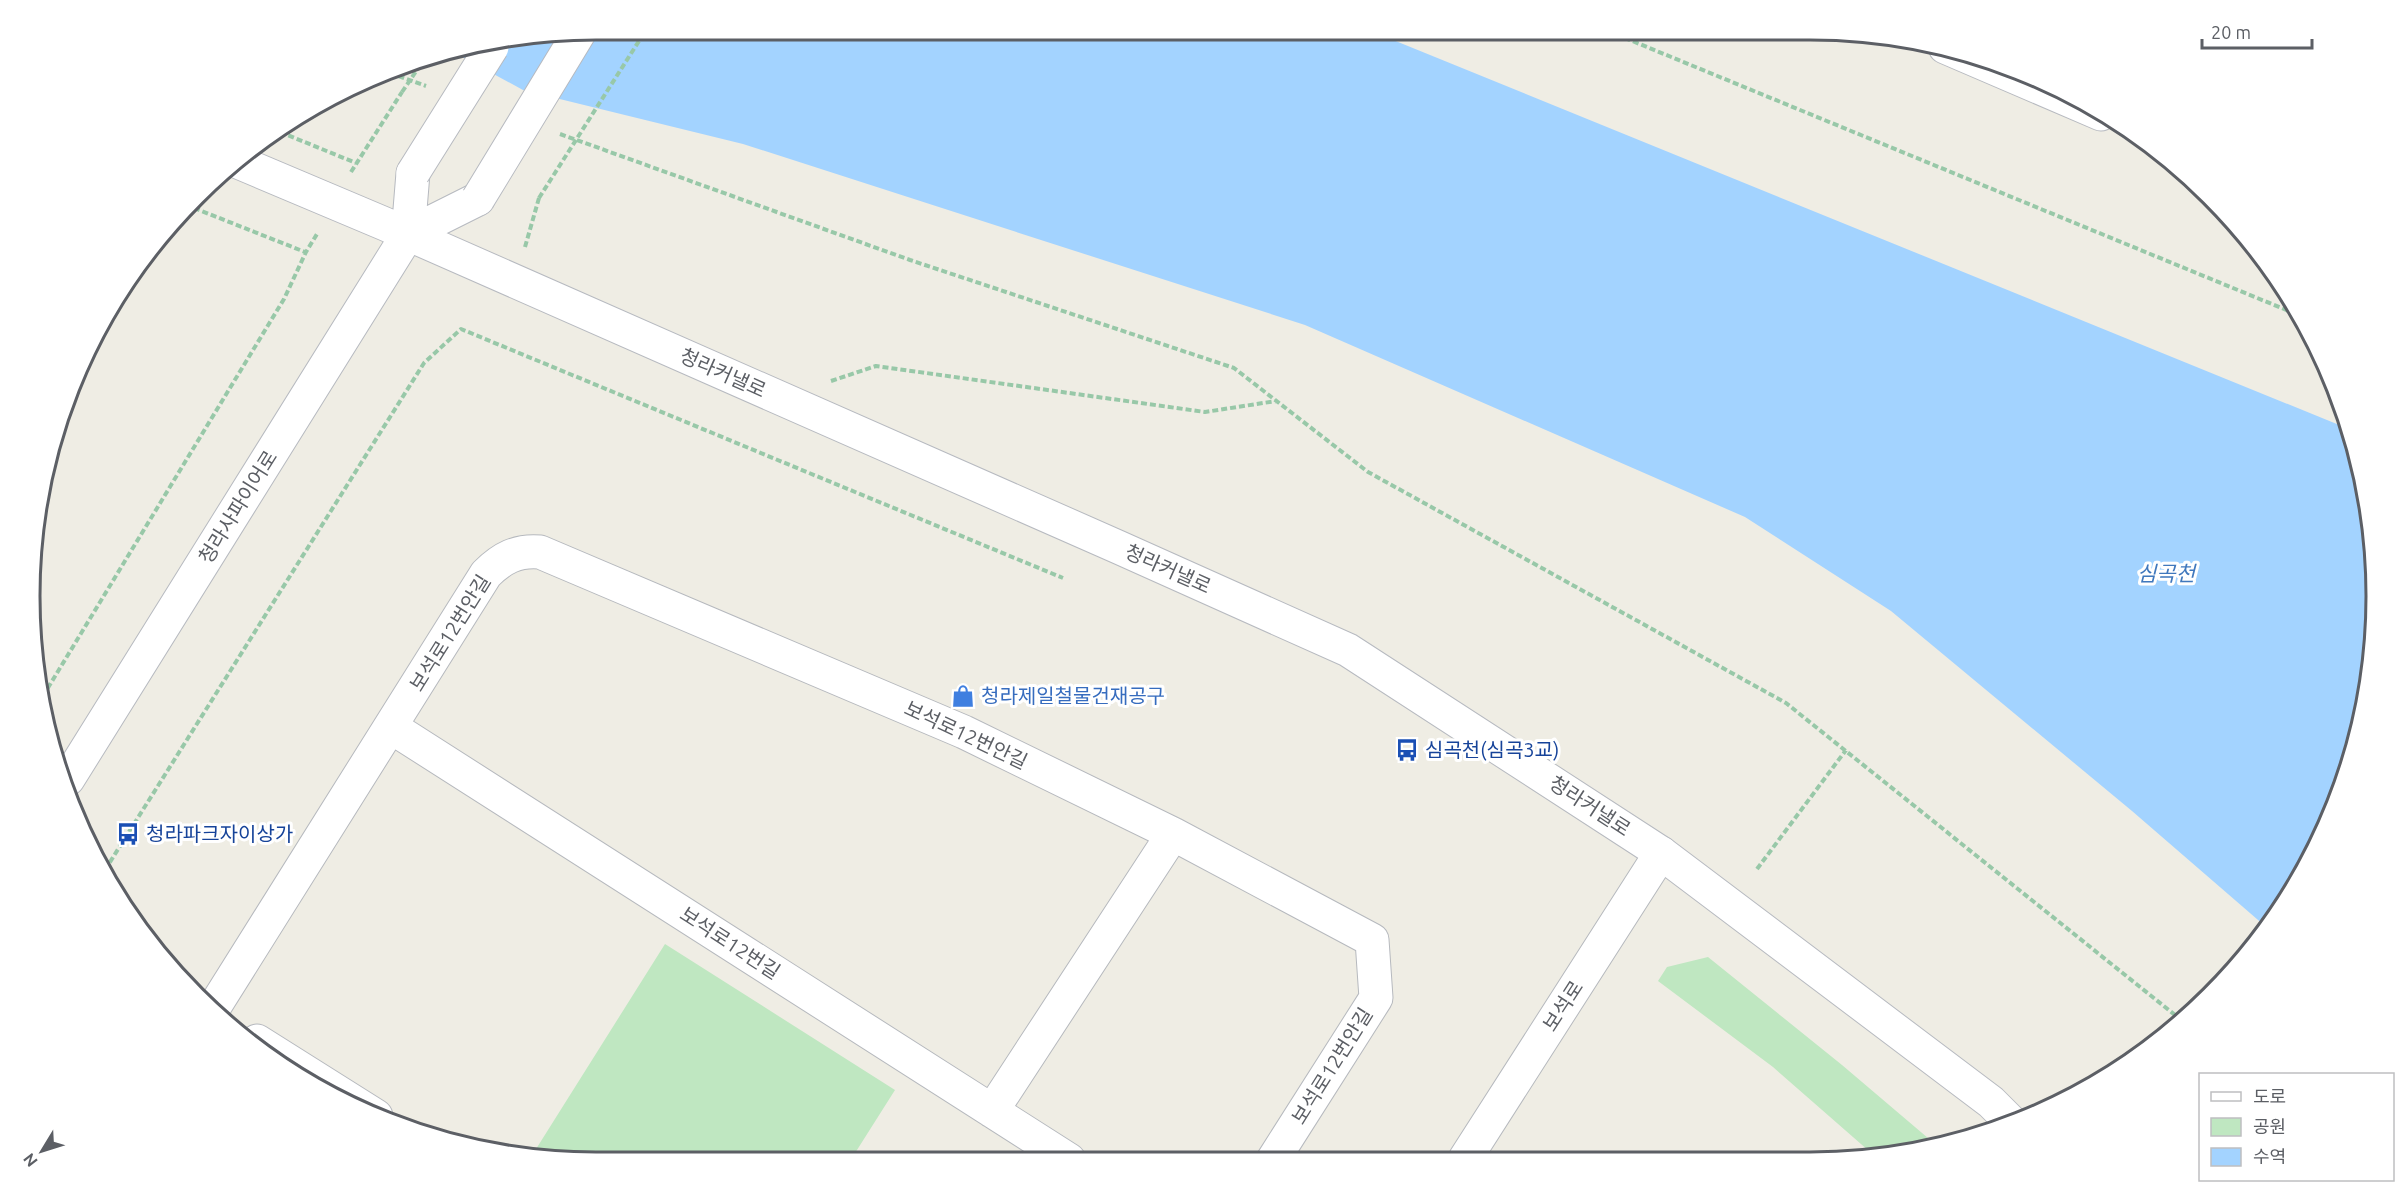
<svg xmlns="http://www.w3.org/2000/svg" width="2406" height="1193" font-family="Ubuntu,'Noto Sans KR',sans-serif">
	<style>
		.green { fill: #bfe7c1 }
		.water { fill: #a3d3ff }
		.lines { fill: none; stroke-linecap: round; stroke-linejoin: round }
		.street-casing { stroke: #b6b9be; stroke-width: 35 }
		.secondary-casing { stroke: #b7bac0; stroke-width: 35 }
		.path { stroke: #98c8a8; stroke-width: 4; stroke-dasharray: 6 3; stroke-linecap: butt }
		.street { stroke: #fff; stroke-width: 33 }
		.secondary { stroke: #fff; stroke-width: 33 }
		.secondary-bridge-casing { stroke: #b7bac0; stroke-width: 35; stroke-linecap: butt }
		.path-bridge { stroke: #98c8a8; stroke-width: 4; stroke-dasharray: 6 3; stroke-linecap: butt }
		.secondary-bridge { stroke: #fff; stroke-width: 33 }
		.labels { text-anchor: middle; stroke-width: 6; stroke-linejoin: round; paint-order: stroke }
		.street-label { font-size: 20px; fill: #5c5f65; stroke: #fff }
		.shop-label { font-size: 20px; fill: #366cbe; stroke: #fff; text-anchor: start }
		.transit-label { font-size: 20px; fill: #164399; stroke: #fff; text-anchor: start }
		.water-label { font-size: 21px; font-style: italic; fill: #4078bd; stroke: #fff }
		.rim { fill: none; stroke: #5c5f65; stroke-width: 3 }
	</style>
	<rect width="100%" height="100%" fill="#efede4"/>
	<!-- green -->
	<path class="green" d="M665 944 895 1090 850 1161 560 1162 531 1157Z
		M1708 957 1842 1065 1935 1144 1877 1158 1773 1067 1658 981 1667 967Z"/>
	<!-- water -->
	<path class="water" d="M597 30 1371 31 2349 429 2371 522 2375 633 2357 743 2318 847 2265 926 2132 811 1891 611 1745 517 1305 325 743 144 523 90 455 53Z"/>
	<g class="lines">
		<!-- street casing -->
		<g class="street-casing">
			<path id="street" d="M391 727 1069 1160
				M213 1009 486 574C502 558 517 550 540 552L964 732 1173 834 1372 940 1376 998 1273 1160
				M257 1041 376 1116
				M992 1111 1173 834
				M1465 1159 1661 853"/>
		</g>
		<!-- secondary casing -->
		<g class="secondary-casing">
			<path id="secondary" d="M1945 47 2101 114
				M238 162 385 224 1118 547 1348 650 1661 853 1991 1102 2013 1124
				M408 234 478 199
				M68 779 408 234 413 173"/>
		</g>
		<!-- path -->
		<path class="path" d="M1608 31 2301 316
			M390 73 426 86
			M280 132 356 163
			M560 134 910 260 1234 368 1368 472 1786 703 2180 1019
			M351 172 402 92
			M194 208 305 252
			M525 247 539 198
			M831 381 876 366 1205 412 1276 401
			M43 696 284 299 306 252 317 234
			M1757 869 1846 750
			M105 870 424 363 461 329 1063 578"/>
		<!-- street -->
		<use href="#street" class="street"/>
		<!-- secondary -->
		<use href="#secondary" class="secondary"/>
		<!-- secondary-bridge casing -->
		<g class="secondary-bridge-casing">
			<path id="secondary-bridge" d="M413 173 492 47
				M478 199 579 33"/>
		</g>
		<!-- path-bridge -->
		<path class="path-bridge" d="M402 92 425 58
			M539 198 646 30"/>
		<!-- secondary-bridge -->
		<use href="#secondary-bridge" class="secondary-bridge"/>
	</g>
	<!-- icons -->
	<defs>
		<g id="shop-bare" transform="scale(1.8)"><path d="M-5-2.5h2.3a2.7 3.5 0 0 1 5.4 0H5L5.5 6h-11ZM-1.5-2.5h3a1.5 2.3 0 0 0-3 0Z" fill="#3f7fe0" stroke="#fff" stroke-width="2.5" paint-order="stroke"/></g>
		<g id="bus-bare" transform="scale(1.8)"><path d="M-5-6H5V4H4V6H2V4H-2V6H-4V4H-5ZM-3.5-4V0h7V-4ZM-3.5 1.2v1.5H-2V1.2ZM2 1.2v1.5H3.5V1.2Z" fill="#1a4fb4" stroke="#fff" stroke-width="2.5" paint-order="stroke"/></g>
	</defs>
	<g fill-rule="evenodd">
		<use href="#shop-bare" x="963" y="696"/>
		<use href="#bus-bare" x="1407" y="750"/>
		<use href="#bus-bare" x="128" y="834"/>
	</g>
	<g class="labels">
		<!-- street labels -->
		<g class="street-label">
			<text transform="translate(723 373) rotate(24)" y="7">청라커낼로</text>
			<text transform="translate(238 507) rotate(-58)" y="7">청라사파이어로</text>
			<text transform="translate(1168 569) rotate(24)" y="7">청라커낼로</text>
			<text transform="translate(450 633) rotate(-58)" y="7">보석로12번안길</text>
			<text transform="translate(966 735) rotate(25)" y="7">보석로12번안길</text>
			<text transform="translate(1590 806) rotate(33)" y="7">청라커낼로</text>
			<text transform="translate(730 943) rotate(33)" y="7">보석로12번길</text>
			<text transform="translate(1563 1006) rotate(-57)" y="7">보석로</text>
			<text transform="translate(1332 1066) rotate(-58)" y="7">보석로12번안길</text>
		</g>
		<!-- shop labels -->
		<g class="shop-label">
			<text x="981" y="703">청라제일철물건재공구</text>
		</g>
		<!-- transit labels -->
		<g class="transit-label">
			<text x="1425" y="757">심곡천(심곡3교)</text>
			<text x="146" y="841">청라파크자이상가</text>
		</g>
		<!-- water labels -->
		<g class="water-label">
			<text x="2166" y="581">심곡천</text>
		</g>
	</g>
	<!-- crop -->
	<path d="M0 0H2406V1193H0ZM596 40H1810A556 556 0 0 1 2366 596V596A556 556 0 0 1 1810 1152H596A556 556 0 0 1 40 596V596A556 556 0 0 1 596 40Z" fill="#fff" fill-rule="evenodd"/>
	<path class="rim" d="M596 40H1810A556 556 0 0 1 2366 596V596A556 556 0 0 1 1810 1152H596A556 556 0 0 1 40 596V596A556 556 0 0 1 596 40Z"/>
	<!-- legend -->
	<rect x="2199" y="1073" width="195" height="108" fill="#ffffff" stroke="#bebfc1" stroke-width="1.5"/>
	<rect x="2211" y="1092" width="30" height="9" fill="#ffffff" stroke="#bebfc1" stroke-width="1.5"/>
	<text x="2253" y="1103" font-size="18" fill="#5c5f65">도로</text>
	<rect x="2211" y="1118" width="30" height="18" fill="#bfe7c1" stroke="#bebfc1" stroke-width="1.5"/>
	<text x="2253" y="1133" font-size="18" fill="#5c5f65">공원</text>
	<rect x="2211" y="1148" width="30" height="18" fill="#a3d3ff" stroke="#bebfc1" stroke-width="1.5"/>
	<text x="2253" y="1163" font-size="18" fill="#5c5f65">수역</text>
	<!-- north arrow -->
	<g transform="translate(42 1151) rotate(232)" stroke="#ffffff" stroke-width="4.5" paint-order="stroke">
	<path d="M0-4.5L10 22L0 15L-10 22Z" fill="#5c5f65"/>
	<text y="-9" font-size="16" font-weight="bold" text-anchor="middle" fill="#5c5f65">N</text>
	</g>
	<!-- scale -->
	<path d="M2202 39v9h110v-9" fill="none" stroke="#5c5f65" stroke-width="3"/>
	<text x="2211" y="39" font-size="18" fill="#5c5f65" stroke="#ffffff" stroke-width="4.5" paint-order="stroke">20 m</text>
</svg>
